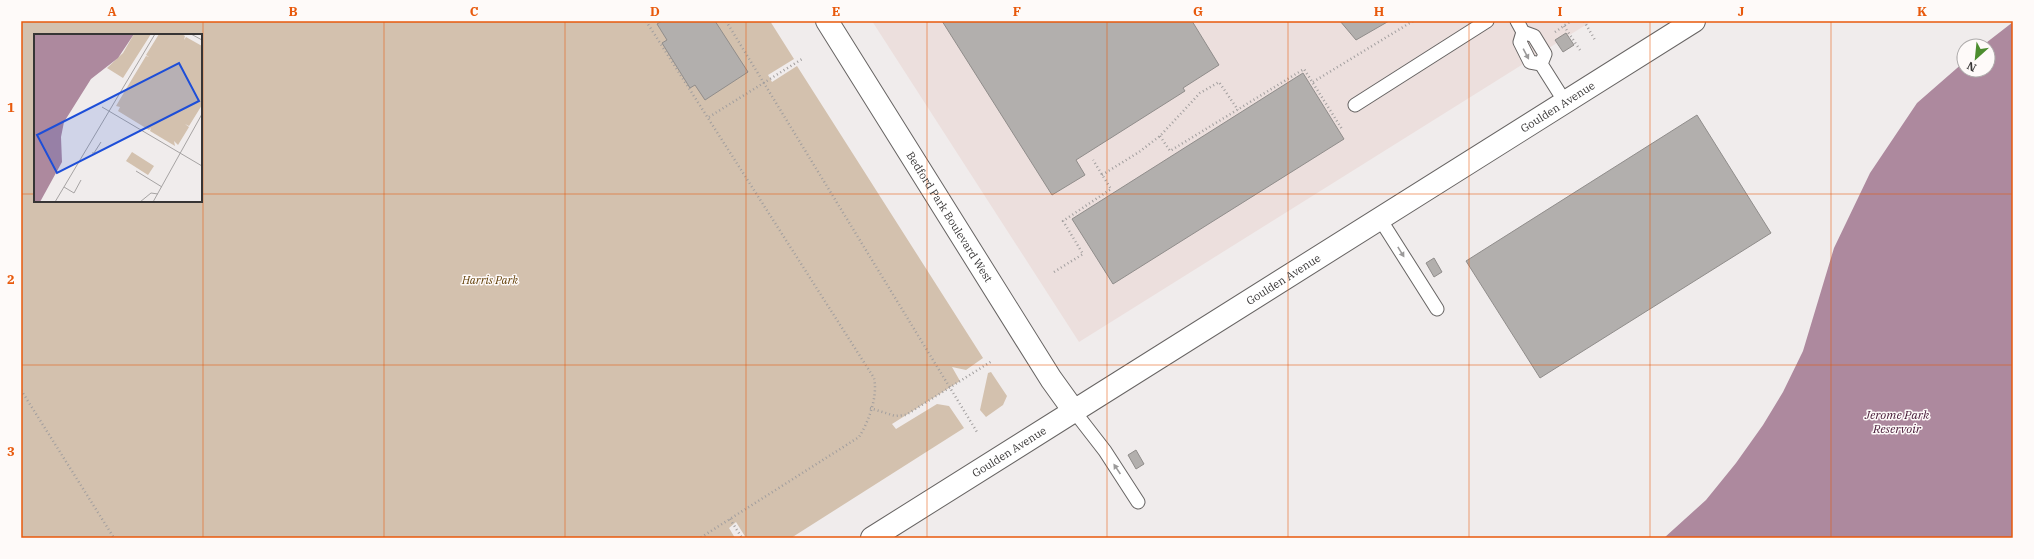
<svg xmlns="http://www.w3.org/2000/svg" width="2034" height="559" font-family="'IBM Plex Serif',serif">
	<style>
		.built { fill: #ecdfdd }
		.green { fill: #d3c1ae; fill-rule: evenodd }
		.water { fill: #ad899e }
		.building { fill: #b2afad; stroke: #908d8b }
		.lines { fill: none; stroke-linecap: round; stroke-linejoin: round }
		.service-casing { stroke: #676463; stroke-width: 15 }
		.minor-casing { stroke: #676463; stroke-width: 24 }
		.tertiary-casing { stroke: #676463; stroke-width: 24 }
		.path { stroke: #a19e9e; stroke-width: 2.5; stroke-dasharray: 1 3; stroke-linecap: butt }
		.service { stroke: #fff; stroke-width: 13 }
		.minor { stroke: #fff; stroke-width: 22 }
		.tertiary { stroke: #fff; stroke-width: 22 }
		.oneway { fill: #9b9a9a }
		.grid { fill: none; stroke: #e8590c; stroke-width: 1; stroke-opacity: 0.55 }
		.labels { text-anchor: middle; stroke-width: 3; stroke-linejoin: round; paint-order: stroke }
		.street-label { font-size: 11px; fill: #373535; stroke: #fefaf9 }
		.park-label { font-size: 11px; font-style: italic; fill: #613e06; stroke: #fefaf9 }
		.water-label { font-size: 12px; font-style: italic; fill: #451735; stroke: #fefaf9 }
		.inset-road { fill: none; stroke: #a6a3a3; stroke-width: 1 }
		.view { fill: #1d4ed8; fill-opacity: 0.15; stroke: #1d4ed8; stroke-width: 2 }
		.inset-edge { fill: none; stroke: #373535; stroke-width: 2 }
		.neatline { fill: none; stroke: #e8590c; stroke-width: 1.5 }
		.grid-label { font-size: 13px; text-anchor: middle; font-weight: bold; fill: #e8590c }
	</style>
	<rect width="100%" height="100%" fill="#f0ecec"/>
	<!-- built -->
	<path class="built" d="M872 21H1592L1079 342Z"/>
	<!-- green -->
	<path class="green" d="M21 21H770L794 59 768 75 772 82 797 66 983 358 966 370 952 367 960 381 892 424 896 429 937 404 949 406 964 428 791 538H746L736 522 729 528 735 538H21ZM35 35H201V201H35Z
		M991 372 1007 396 1003 405 986 417 980 410 988 373Z"/>
	<!-- water -->
	<path class="water" d="M2013 22V538H1664L1706 500 1736 463 1763 425 1783 392 1803 351 1834 248 1870 173 1917 103 1964 62V70H1988V46H1982Z"/>
	<!-- building -->
	<path class="building" d="M662 21H715L748 72 705 100 695 85 690 88 662 43 667 40 657 24Z
		M942 21H1192L1219 65 1183 88 1185 91 1076 160 1085 175 1052 195Z
		M1340 21H1389L1356 40Z
		M1566 33 1574 45 1563 52 1555 40Z
		M1303 73 1344 139 1113 284 1072 219Z
		M1697 115 1771 233 1540 378 1466 261Z
		M1434 258 1442 272 1434 277 1426 263Z
		M1136 450 1144 464 1136 469 1128 455Z"/>
	<g class="lines">
		<!-- service casing -->
		<g class="service-casing">
			<path id="service" d="M1517 21 1523 32
				M1541 64 1545 54 1534 36 1523 32 1520 42 1530 62 1541 64 1565 102
				M1355 105 1487 21
				M1380 219 1437 309
				M1074 411 1105 451 1138 502"/>
		</g>
		<!-- minor casing -->
		<g class="minor-casing">
			<g id="minor">
				<path id="s1" d="M872 538 1074 411"/>
			</g>
		</g>
		<!-- tertiary casing -->
		<g class="tertiary-casing">
			<g id="tertiary">
				<path id="s2" d="M827 21 1051 379 1074 411 1694 21"/>
			</g>
		</g>
		<!-- path -->
		<path class="path" d="M646 21 874 378C878 396 869 421 859 437L700 538
			M726 21 977 432
			M1584 21 1595 40
			M1564 26 1580 50
			M1555 32 1571 21
			M1313 82 1413 21
			M709 117 802 59
			M1160 136 1170 151 1304 69 1342 129
			M1102 175 1139 152 1160 136 1200 93 1219 82 1238 110
			M1054 272 1083 254 1063 221 1111 189 1093 160
			M21 390 114 538
			M870 408 895 416 906 415 992 361
			M730 519 742 538"/>
		<!-- service -->
		<use href="#service" class="service"/>
		<!-- minor -->
		<use href="#minor" class="minor"/>
		<!-- tertiary -->
		<use href="#tertiary" class="tertiary"/>
	</g>
	<!-- one-way arrows -->
	<defs><path id="oneway-solid" d="M-6-.8H1V-3.2L6.5 0L1 3.2V.8H-6Z"/></defs>
	<g class="oneway">
		<use href="#oneway-solid" transform="translate(1526 54) rotate(62)"/>
		<use href="#oneway-solid" transform="translate(1401 252) rotate(58)"/>
		<use href="#oneway-solid" transform="translate(1117 469) rotate(-124)"/>
	</g>
	<!-- grid -->
	<path class="grid" d="M203 21V538M384 21V538M565 21V538M746 21V538M927 21V538M1107 21V538M1288 21V538M1469 21V538M1650 21V538M1831 21V538M21 194H35M201 194H2013M21 365H2013"/>
	<g class="labels">
		<!-- street labels -->
		<g class="street-label">
			<text dy="4" stroke="none"><textPath href="#s2" startOffset="1033">Goulden Avenue</textPath></text>
			<text dy="4" stroke="none"><textPath href="#s2" startOffset="231">Bedford Park Boulevard West</textPath></text>
			<text dy="4" stroke="none"><textPath href="#s2" startOffset="709">Goulden Avenue</textPath></text>
			<text dy="4" stroke="none"><textPath href="#s1" startOffset="162">Goulden Avenue</textPath></text>
		</g>
		<!-- park labels -->
		<g class="park-label">
			<text x="490" y="284">Harris Park</text>
		</g>
		<!-- water labels -->
		<g class="water-label">
			<text x="1897" y="419">Jerome Park<tspan x="1897" dy="14">Reservoir</tspan></text>
		</g>
	</g>
	<!-- overview -->
	<g transform="translate(34 34)">
		<rect width="168" height="168" fill="#f0ecec"/>
		<path d="M100 0H117L89 44 73 34 89 19ZM125 0H148L151 2 150 6 152 3 168 12V71L155 92 151 90 155 93 144 111 140 107 141 112 116 97 117 94 115 96 84 77 86 73 82 72 92 55 95 57 92 55 112 22 115 23 112 21ZM98 118 120 132 114 141 92 127Z" fill="#d3c1ae"/>
		<path d="M0 0H100L84 24 57 45 30 88 27 103 28 128 6 168H0Z" fill="#ad899e"/>
		<path class="inset-road" d="M157 0 168 6M68 73 168 132M58 119H60L67 108M102 137 128 153M30 153 40 159 47 146M21 168 121 0M106 168 117 159 124 160M119 168 168 80"/>
		<path class="view" d="M145 29 165 67 23 139 3 101Z"/>
		<rect width="168" height="168" class="inset-edge"/>
	</g>
	<!-- border -->
	<rect width="2034" height="559" fill="none" stroke="#fefaf9" stroke-width="44"/>
	<!-- north arrow -->
	<g transform="translate(1976 58) rotate(207)"><circle r="19" fill="#fefaf9" stroke="#aeabab"/>
	<path d="M0-3L7 15L0 10L-7 15Z" fill="#4c8d2f"/>
	<text y="-6" font-size="11" font-weight="bold" text-anchor="middle" fill="#373535">N</text>
	</g>
	<rect x="22" y="22" width="1990" height="515" class="neatline"/>
	<g class="grid-label">
		<text x="112" y="16">A</text>
		<text x="293" y="16">B</text>
		<text x="474" y="16">C</text>
		<text x="655" y="16">D</text>
		<text x="836" y="16">E</text>
		<text x="1017" y="16">F</text>
		<text x="1198" y="16">G</text>
		<text x="1379" y="16">H</text>
		<text x="1560" y="16">I</text>
		<text x="1741" y="16">J</text>
		<text x="1922" y="16">K</text>
		<text x="11" y="112">1</text>
		<text x="11" y="284">2</text>
		<text x="11" y="456">3</text>
	</g>
</svg>
